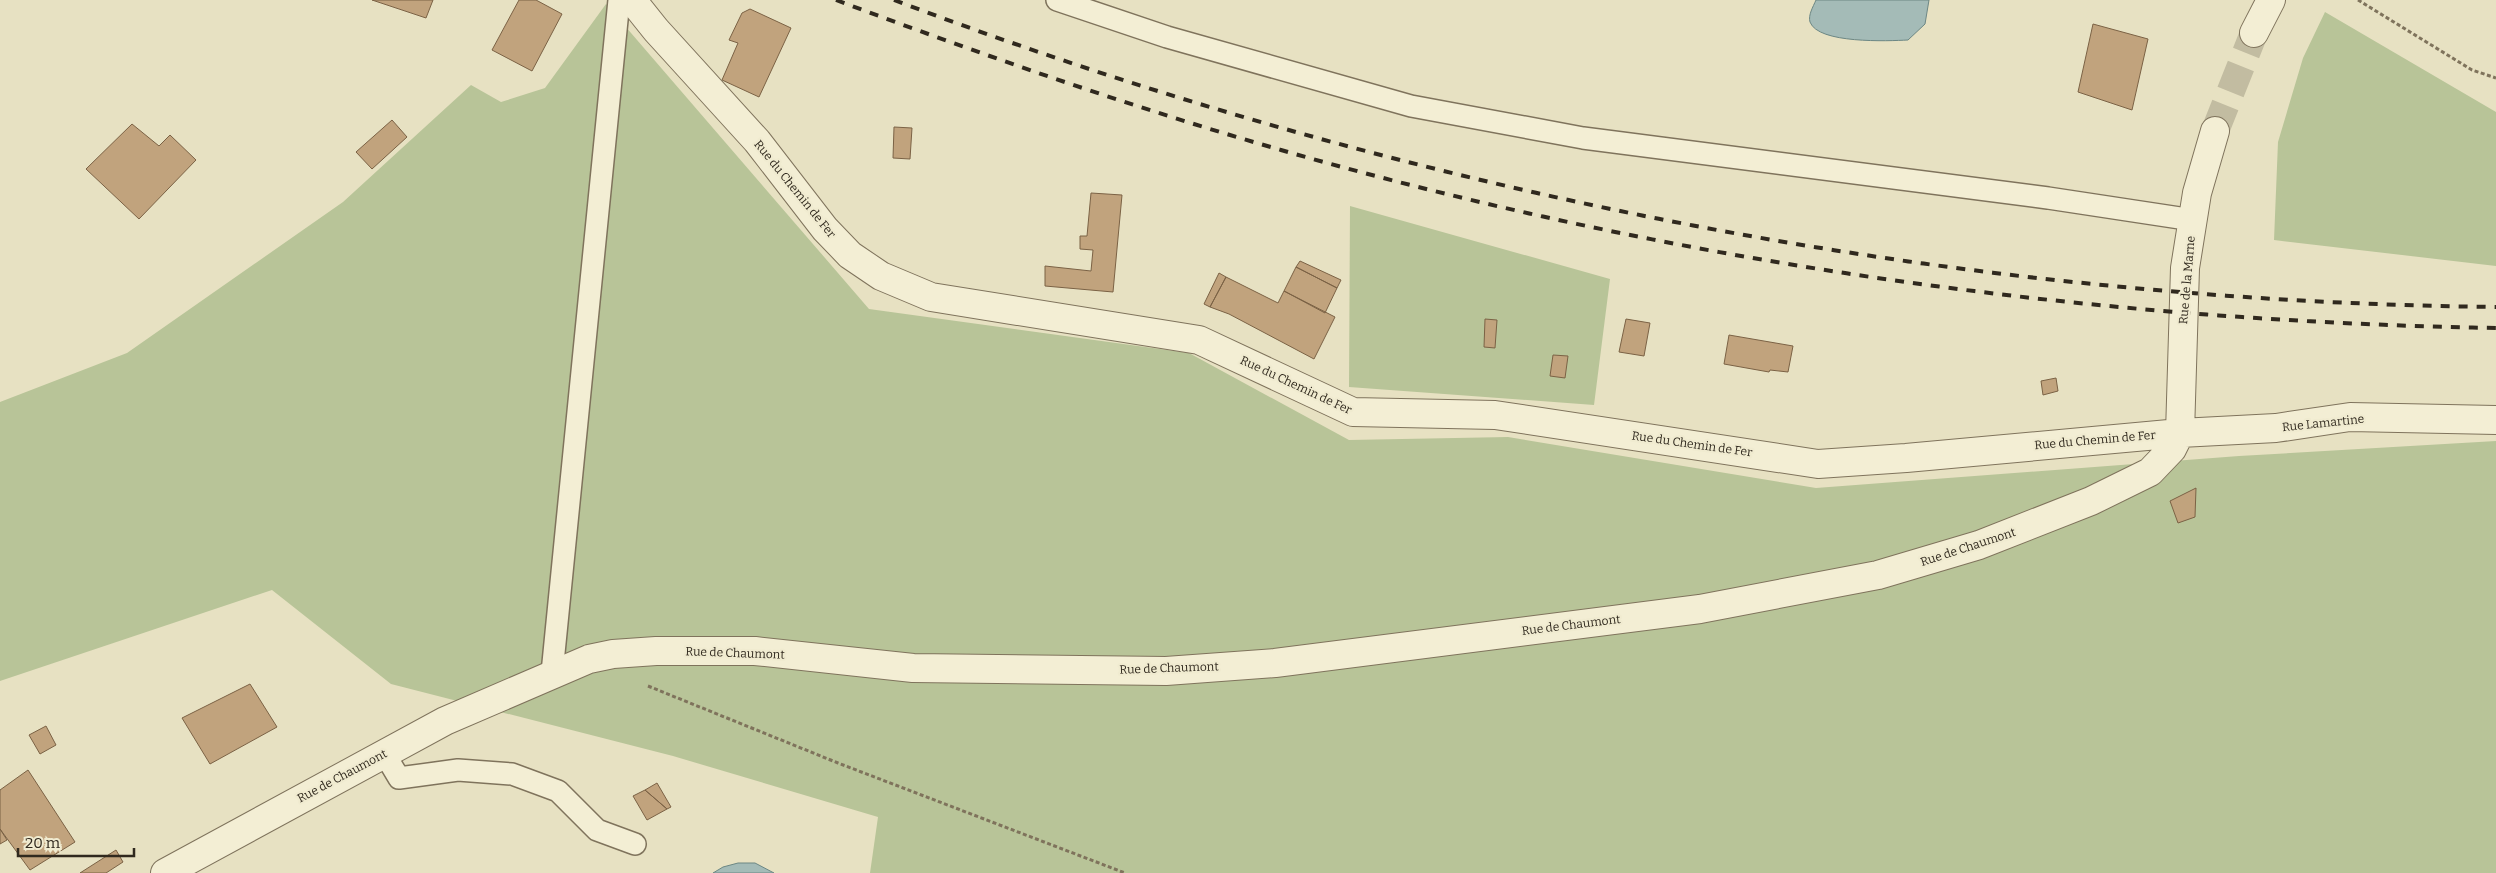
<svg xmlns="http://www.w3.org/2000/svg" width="2496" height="873" font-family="Bitter,serif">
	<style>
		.green { fill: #b8c498 }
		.water { fill: #a4bbb7; stroke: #6c8784 }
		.building { fill: #c1a37d; stroke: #7b6245 }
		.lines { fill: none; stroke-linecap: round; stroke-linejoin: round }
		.street-tunnel { stroke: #c2bca1; stroke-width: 28; stroke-dasharray: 28 14; stroke-linecap: butt }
		.lane-casing { stroke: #7f735c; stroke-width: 24 }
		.street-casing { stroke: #7f735c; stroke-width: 30 }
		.path { stroke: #7f735c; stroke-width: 3; stroke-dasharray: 4 2.5; stroke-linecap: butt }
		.lane { stroke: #f3eed4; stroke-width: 21 }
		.street { stroke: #f3eed4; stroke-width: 28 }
		.rail { stroke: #30291e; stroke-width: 4; stroke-dasharray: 9 9; stroke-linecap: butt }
		.labels { text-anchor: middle; stroke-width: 4.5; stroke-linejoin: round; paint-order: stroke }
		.street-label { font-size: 12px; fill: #30291e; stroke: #f0ebd0 }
	</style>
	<rect width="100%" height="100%" fill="#e7e1c2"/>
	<!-- green -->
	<path class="green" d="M606 4 869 309 1189 353 1349 440 1508 437 1816 488 2239 456 2496 441V873H870L878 817 673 756 391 684 272 590 0 681V402L127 353 343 202 471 85 501 102 545 88Z
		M2325 12 2496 112V266L2274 240 2278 142 2303 58Z
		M1350 206 1610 279 1594 405 1349 387Z"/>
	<!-- water -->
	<path class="water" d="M1816 0H1929L1925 24 1908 40C1888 41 1818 44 1810 22 1808 15 1813 7 1816 0Z
		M738 863H755L774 873H713L723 867Z"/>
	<!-- building -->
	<path class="building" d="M372 0H433L426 18Z
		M519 0H536L562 14 532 71 492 50Z
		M750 9 791 28 759 97 722 80 738 43 729 40 742 13Z
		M2093 24 2148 39 2132 110 2078 92Z
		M392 120 407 137 372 169 356 152Z
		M132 124 159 146 170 135 196 160 139 219 86 169Z
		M894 127 912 128 910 159 893 158Z
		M1091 193 1122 195 1113 292 1045 286V266L1091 271 1093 250 1080 249V236H1087Z
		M1300 261 1341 280 1337 288 1296 267Z
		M1296 267 1337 288 1325 313 1284 291Z
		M1219 273 1226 277 1210 307 1204 304Z
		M1226 277 1278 303 1284 291 1335 317 1314 359 1229 314 1210 307Z
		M1485 319 1497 320 1495 348 1484 347Z
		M1626 319 1650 323 1644 356 1619 352Z
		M1729 335 1793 346 1788 372 1770 370 1769 372 1724 364Z
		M1553 355 1568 356 1565 378 1550 376Z
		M2056 378 2058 391 2043 395 2041 381Z
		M2196 488 2195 517 2178 523 2170 501Z
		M250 684 277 727 210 764 182 718Z
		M46 726 56 745 40 754 29 735Z
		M28 770 75 842 30 870 0 829V790Z
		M657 783 671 807 667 809 645 790Z
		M645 790 667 809 647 820 633 796Z
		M0 829 7 840 0 844Z
		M116 850 123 862 106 873H80Z"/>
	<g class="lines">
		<!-- street-tunnel -->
		<path class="street-tunnel" d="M2215 131 2254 33"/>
		<!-- lane casing -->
		<g class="lane-casing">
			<path id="lane" d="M1057 0 1167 37 1411 106 1583 138 2048 198 2193 220
				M552 673 619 0
				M384 753 399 778 458 770 512 774 558 791 597 830 635 844"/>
		</g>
		<!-- street casing -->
		<g class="street-casing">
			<path id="street" d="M632 0 656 30 757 141 825 229 850 255 881 276 931 297 1199 340 1353 412 1495 415 1818 464 1906 458 2180 433 2276 428 2350 417 2496 420
				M2254 33 2271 0
				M165 873 445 721 589 659 613 654 656 651H755L913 668 1166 671 1275 663 1700 609 1878 575 1979 545 2091 501 2150 472 2172 449 2180 433 2185 268 2197 193 2215 131"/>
		</g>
		<!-- path -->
		<path class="path" d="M2358 0 2472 70 2496 78
			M648 686 838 763 1125 873"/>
		<!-- lane -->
		<use href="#lane" class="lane"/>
		<!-- street -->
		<use href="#street" class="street"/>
		<!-- rail -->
		<path class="rail" d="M836 0C983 55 1131 107 1281 150 1675 263 2087 321 2496 328
			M894 0C1402 192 1952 301 2496 307"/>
	</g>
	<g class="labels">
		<!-- street labels -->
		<g class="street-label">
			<text transform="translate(795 189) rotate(51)" y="4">Rue du Chemin de Fer</text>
			<text transform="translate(2187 280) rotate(-85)" y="4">Rue de la Marne</text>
			<text transform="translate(1296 385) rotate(25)" y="4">Rue du Chemin de Fer</text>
			<text transform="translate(2323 423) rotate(-6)" y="4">Rue Lamartine</text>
			<text transform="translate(2095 440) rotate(-5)" y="4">Rue du Chemin de Fer</text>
			<text transform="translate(1692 444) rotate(8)" y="4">Rue du Chemin de Fer</text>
			<text transform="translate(1968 547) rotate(-18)" y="4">Rue de Chaumont</text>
			<text transform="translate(1571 625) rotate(-7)" y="4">Rue de Chaumont</text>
			<text transform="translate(735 653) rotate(2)" y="4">Rue de Chaumont</text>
			<text transform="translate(1169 668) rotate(-2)" y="4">Rue de Chaumont</text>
			<text transform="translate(342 776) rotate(-28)" y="4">Rue de Chaumont</text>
		</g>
	</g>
	<!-- scale -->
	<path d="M18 848v8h116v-8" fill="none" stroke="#30291e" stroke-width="2.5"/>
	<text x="25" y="848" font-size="15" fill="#30291e" stroke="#f0ebd0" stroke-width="4" paint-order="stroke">20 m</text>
</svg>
